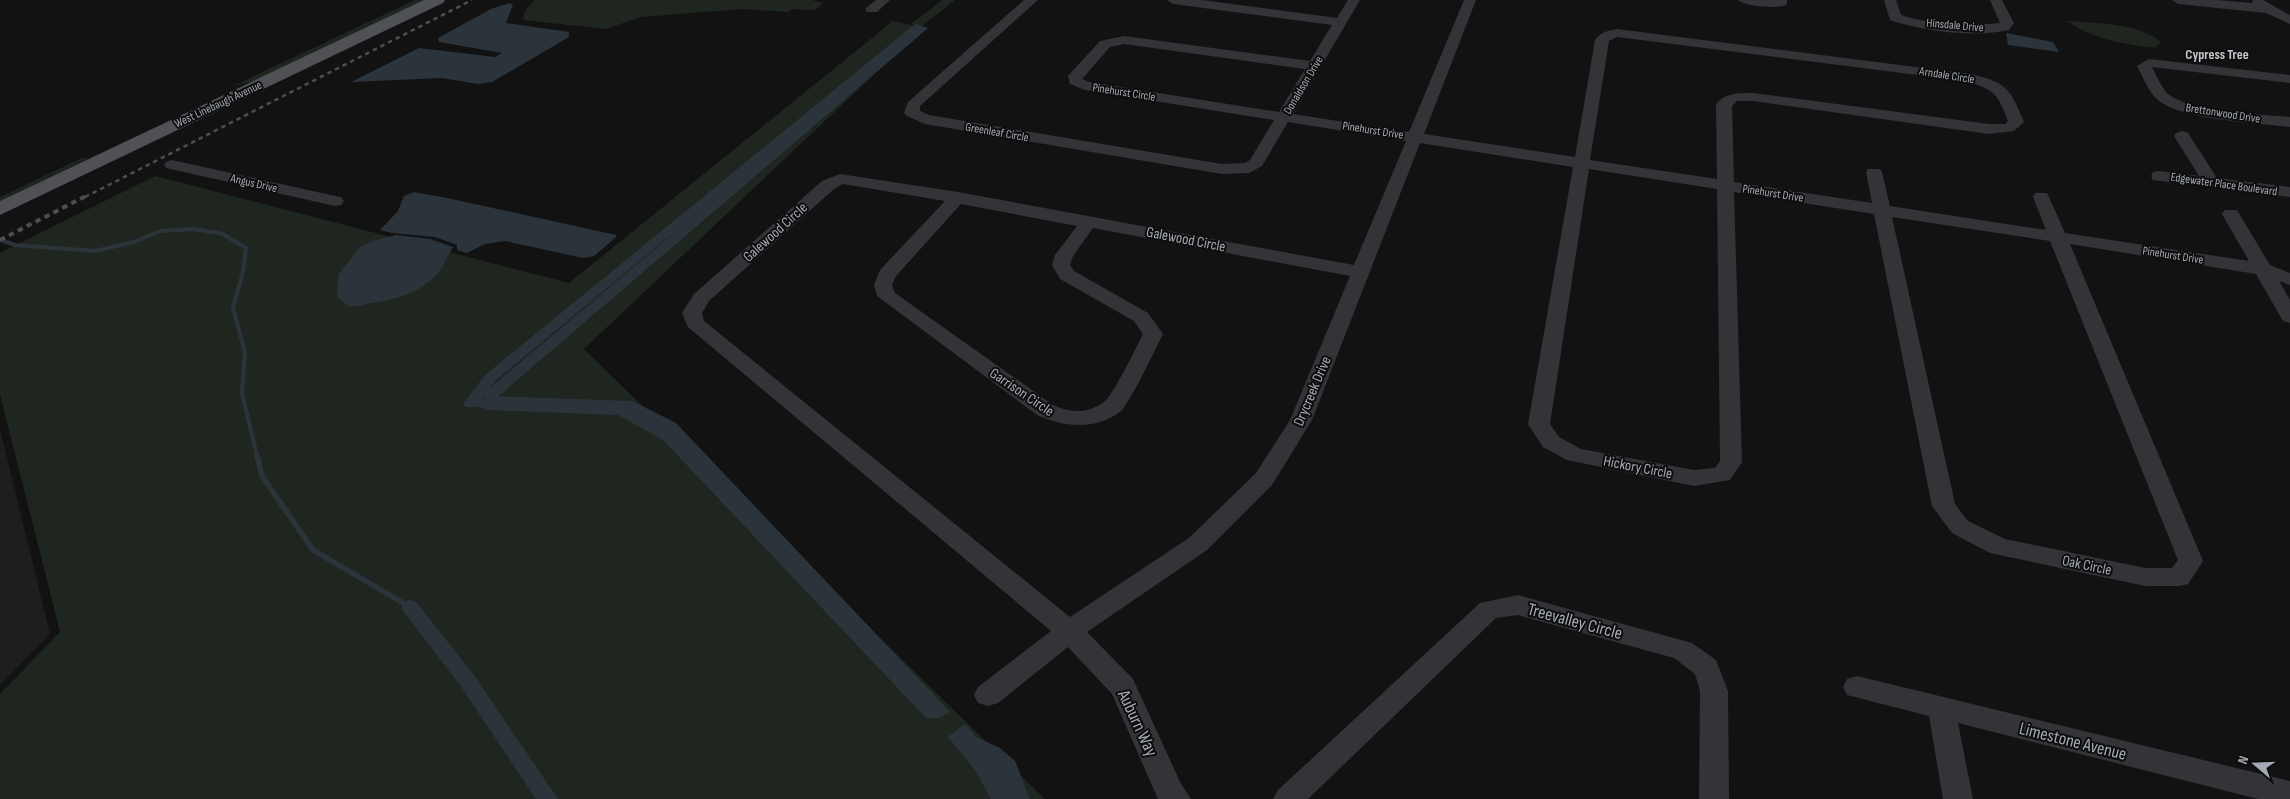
<svg xmlns="http://www.w3.org/2000/svg" width="2290" height="799" font-family="'Sofia Sans Condensed',sans-serif">
	<style>
		.built { fill: #1e1e20 }
		.green { fill: #1f261f }
		.water { fill: #2c343b }
		.lines { fill: none; stroke-linecap: round; stroke-linejoin: round }
		.stream-far1 { stroke: #2c343b; stroke-width: 4 }
		.stream { stroke: #2c343b; stroke-width: 5.5 }
		.canal { fill: #2c343b; fill-rule: evenodd }
		.minor { fill: #333438; fill-rule: evenodd }
		.major { fill: #4f5157; fill-rule: evenodd }
		.rail-far1 { stroke: #4c4e53; stroke-width: 2.5; stroke-dasharray: 4.5 4; stroke-linecap: butt }
		.rail { stroke: #4c4e53; stroke-width: 4; stroke-dasharray: 5.5 4.5; stroke-linecap: butt }
		.labels { text-anchor: middle; stroke-width: 4; stroke-linejoin: round; paint-order: stroke }
		.far-street-label { font-size: 12px; fill: #a4a9b3; stroke: #0d0d0e }
		.far-neighbourhood-label { font-size: 14px; font-weight: bold; fill: #c5c8cf; stroke: #0d0d0e }
		.street-label { font-size: 15px; fill: #a4a9b3; stroke: #0d0d0e }
		.near-street-label { font-size: 18px; fill: #a4a9b3; stroke: #0d0d0e }
	</style>
	<rect width="100%" height="100%" fill="#121213"/>
	<!-- built -->
	<path class="built" d="M0 429 50 634 0 685Z"/>
	<!-- green -->
	<path class="green" d="M415 0H432L258 80 233 86Z
		M534 0H812L823 3 815 10 792 9 789 12 742 9 641 17 606 29 523 20 525 11Z
		M942 0H955L922 26 911 24Z
		M893 21 923 28 584 349 1045 799H0V694L60 632 0 394V253L155 176 569 283Z
		M2067 21C2094 23 2140 23 2161 42L2155 48C2124 44 2093 39 2067 21Z
		M82 158H89L0 201V197Z"/>
	<!-- water -->
	<path class="water" d="M510 3 513 5 506 23 569 32V37L492 82 478 84 442 78 351 82 419 48 495 57 502 53 439 42 438 38 491 9Z
		M2006 33 2053 42 2059 52 2008 45Z
		M414 192 447 198 616 235V237L594 256 583 258 505 241 485 244 467 253 457 250V245L435 237 392 233 380 230 398 211 404 196Z
		M396 235 430 239 453 247C448 255 444 265 439 272 416 299 382 301 349 307L337 296 338 275 360 247 376 240Z
		M490 396 632 401 676 423 950 712 940 718H926L663 440 618 415 489 410 471 404Z
		M965 724 976 737 1000 748 1015 761 1030 799H991L975 770 948 737Z"/>
	<g class="lines">
		<!-- stream-far1 -->
		<path class="stream-far1" d="M0 240 15 245 95 251 134 242 160 231 194 229 223 234 246 248 243 272 233 307 245 353 242 393 257 456"/>
		<!-- stream -->
		<path class="stream" d="M257 455 262 476 313 550 410 607"/>
		<!-- canal -->
		<path class="canal" d="M915 24 928 28 495 399 490 401 483 397 476 407H466L463 404 485 375ZM742 176 490 388 495 381Z
			M410 600 416 602 474 675 558 799H536L460 685 404 612 401 607 404 602Z"/>
		<!-- minor -->
		<path class="minor" d="M876 0H890L877 12H867L865 9Z
			M1024 0H1038L920 106V111L929 115 1222 164 1245 163 1250 160 1274 120 1085 90 1070 84 1068 76 1100 41 1124 36 1310 61 1332 25 1173 4 1167 0H1202L1337 18 1348 0H1360L1293 114 1409 132 1464 0H1476L1424 134 1575 157 1595 40C1601 32 1607 31 1617 29L1971 74C2007 83 2010 88 2024 122L2014 131 1989 134 1753 101H1737L1732 106 1734 182 1872 203 1866 172 1868 169H1880L1882 172 1890 206 2046 230 2033 197 2035 193H2047L2049 197 2065 233 2249 261 2222 214 2225 210H2237L2270 265 2290 273V285L2279 281 2290 300V323L2283 321 2256 274 2070 244 2203 561 2188 584 2179 586H2145L1990 553 1952 533 1932 506 1874 214 1734 192 1742 462 1730 480 1694 486 1567 460 1543 447 1528 424 1573 167 1420 143 1312 420 1272 485 1207 550 1087 632 1133 679 1181 784 1191 799H1158L1112 694 1068 647 998 703 988 706 978 703 974 695 978 687 1051 631 688 327 682 313 694 294 822 181 840 174 958 192 1354 265 1406 141 1288 122 1262 166 1249 173 1222 174 925 124 907 116 904 113 908 102ZM1617 37 1965 81C1994 89 1998 94 2008 121L2005 124H1989L1753 93C1739 93 1726 92 1716 104L1717 179 1590 160 1609 41ZM1124 44 1305 69 1279 112 1089 82 1082 79 1110 47ZM1589 169 1717 189 1720 461 1715 468 1694 470 1581 449 1559 437 1550 424ZM843 184 945 201 880 270 874 285 877 296 1037 415C1064 427 1095 431 1121 411 1129 405 1156 348 1163 334L1148 313 1074 271 1070 265 1073 256 1093 228 1350 276 1290 420 1256 473 1189 538 1070 617 704 321 702 313 709 301 834 189ZM961 204 1077 226 1055 255 1052 265 1060 279 1134 321 1143 334C1137 346 1112 397 1104 402 1088 414 1070 413 1053 405L895 293 892 285 896 276ZM1892 217 2050 241 2178 560 2172 568H2145L2005 539 1968 521 1955 504Z
			M1738 0H1787V4C1782 10 1743 6 1738 0Z
			M1884 0H1896L1901 15C1931 25 1968 26 2000 23L1990 0H2002L2014 23 2009 30C1976 38 1922 31 1890 20Z
			M2172 0H2217L2252 3 2253 0H2263L2290 15V24L2266 13 2178 4Z
			M2149 59 2290 75V83L2152 67C2157 76 2161 87 2168 94 2191 112 2260 114 2290 117V127C2259 123 2179 120 2157 99 2148 91 2143 77 2137 66Z
			M2182 131 2188 133 2217 178 2290 187V197L2153 180 2151 176 2153 172 2159 171 2199 176 2174 136 2176 133Z
			M172 160 335 196 341 197 344 201 341 205 335 206 166 168 164 165 166 162Z
			M1518 595 1692 643 1716 660 1728 691 1729 799H1699L1700 691 1695 674 1674 658 1518 615 1496 618 1308 799H1273L1278 790 1480 603Z
			M1857 676 2290 781V799H2258L1958 723 1973 799H1943L1929 716 1847 695 1843 687 1847 679Z"/>
		<!-- major -->
		<path class="major" d="M424 0H445L443 3 0 215V201Z"/>
		<!-- rail-far1 -->
		<path class="rail-far1" d="M85 197 472 0"/>
		<!-- rail -->
		<path class="rail" d="M0 240 88 195"/>
	</g>
	<g class="labels">
		<!-- far-street labels -->
		<g class="far-street-label">
			<text transform="translate(1955 25) rotate(5)" y="4">Hinsdale Drive</text>
			<text transform="translate(1947 75) rotate(9)" y="4">Arndale Circle</text>
			<text transform="translate(1303 85) rotate(-59)" y="4">Donaldson Drive</text>
			<text transform="translate(1124 92) rotate(9)" y="4">Pinehurst Circle</text>
			<text transform="translate(218 104) rotate(-25)" y="4">West Linebaugh Avenue</text>
			<text transform="translate(2223 113) rotate(9)" y="4">Brettonwood Drive</text>
			<text transform="translate(1373 130) rotate(9)" y="4">Pinehurst Drive</text>
			<text transform="translate(997 132) rotate(10)" y="4">Greenleaf Circle</text>
			<text transform="translate(254 183) rotate(13)" y="4">Angus Drive</text>
			<text transform="translate(2224 184) rotate(8)" y="4">Edgewater Place Boulevard</text>
			<text transform="translate(1773 193) rotate(9)" y="4">Pinehurst Drive</text>
			<text transform="translate(2173 255) rotate(9)" y="4">Pinehurst Drive</text>
		</g>
		<!-- far-neighbourhood labels -->
		<g class="far-neighbourhood-label">
			<text x="2217" y="59">Cypress Tree</text>
		</g>
		<!-- street labels -->
		<g class="street-label">
			<text transform="translate(775 232) rotate(-42)" y="5">Galewood Circle</text>
			<text transform="translate(1186 239) rotate(11)" y="5">Galewood Circle</text>
			<text transform="translate(1312 391) rotate(-67)" y="5">Drycreek Drive</text>
			<text transform="translate(1022 392) rotate(34)" y="5">Garrison Circle</text>
			<text transform="translate(1638 467) rotate(11)" y="5">Hickory Circle</text>
			<text transform="translate(2087 565) rotate(12)" y="5">Oak Circle</text>
		</g>
		<!-- near-street labels -->
		<g class="near-street-label">
			<text transform="translate(1575 621) rotate(15)" y="6">Treevalley Circle</text>
			<text transform="translate(1138 723) rotate(65)" y="6">Auburn Way</text>
			<text transform="translate(2073 741) rotate(14)" y="6">Limestone Avenue</text>
		</g>
	</g>
	<!-- north arrow -->
	<g transform="translate(2255 764) rotate(289)" stroke="#0d0d0e" stroke-width="4" paint-order="stroke">
	<path d="M0-4L9 19L0 12L-9 19Z" fill="#a4a9b3"/>
	<text y="-8" font-size="14" font-weight="bold" text-anchor="middle" fill="#a4a9b3">N</text>
	</g>
</svg>
